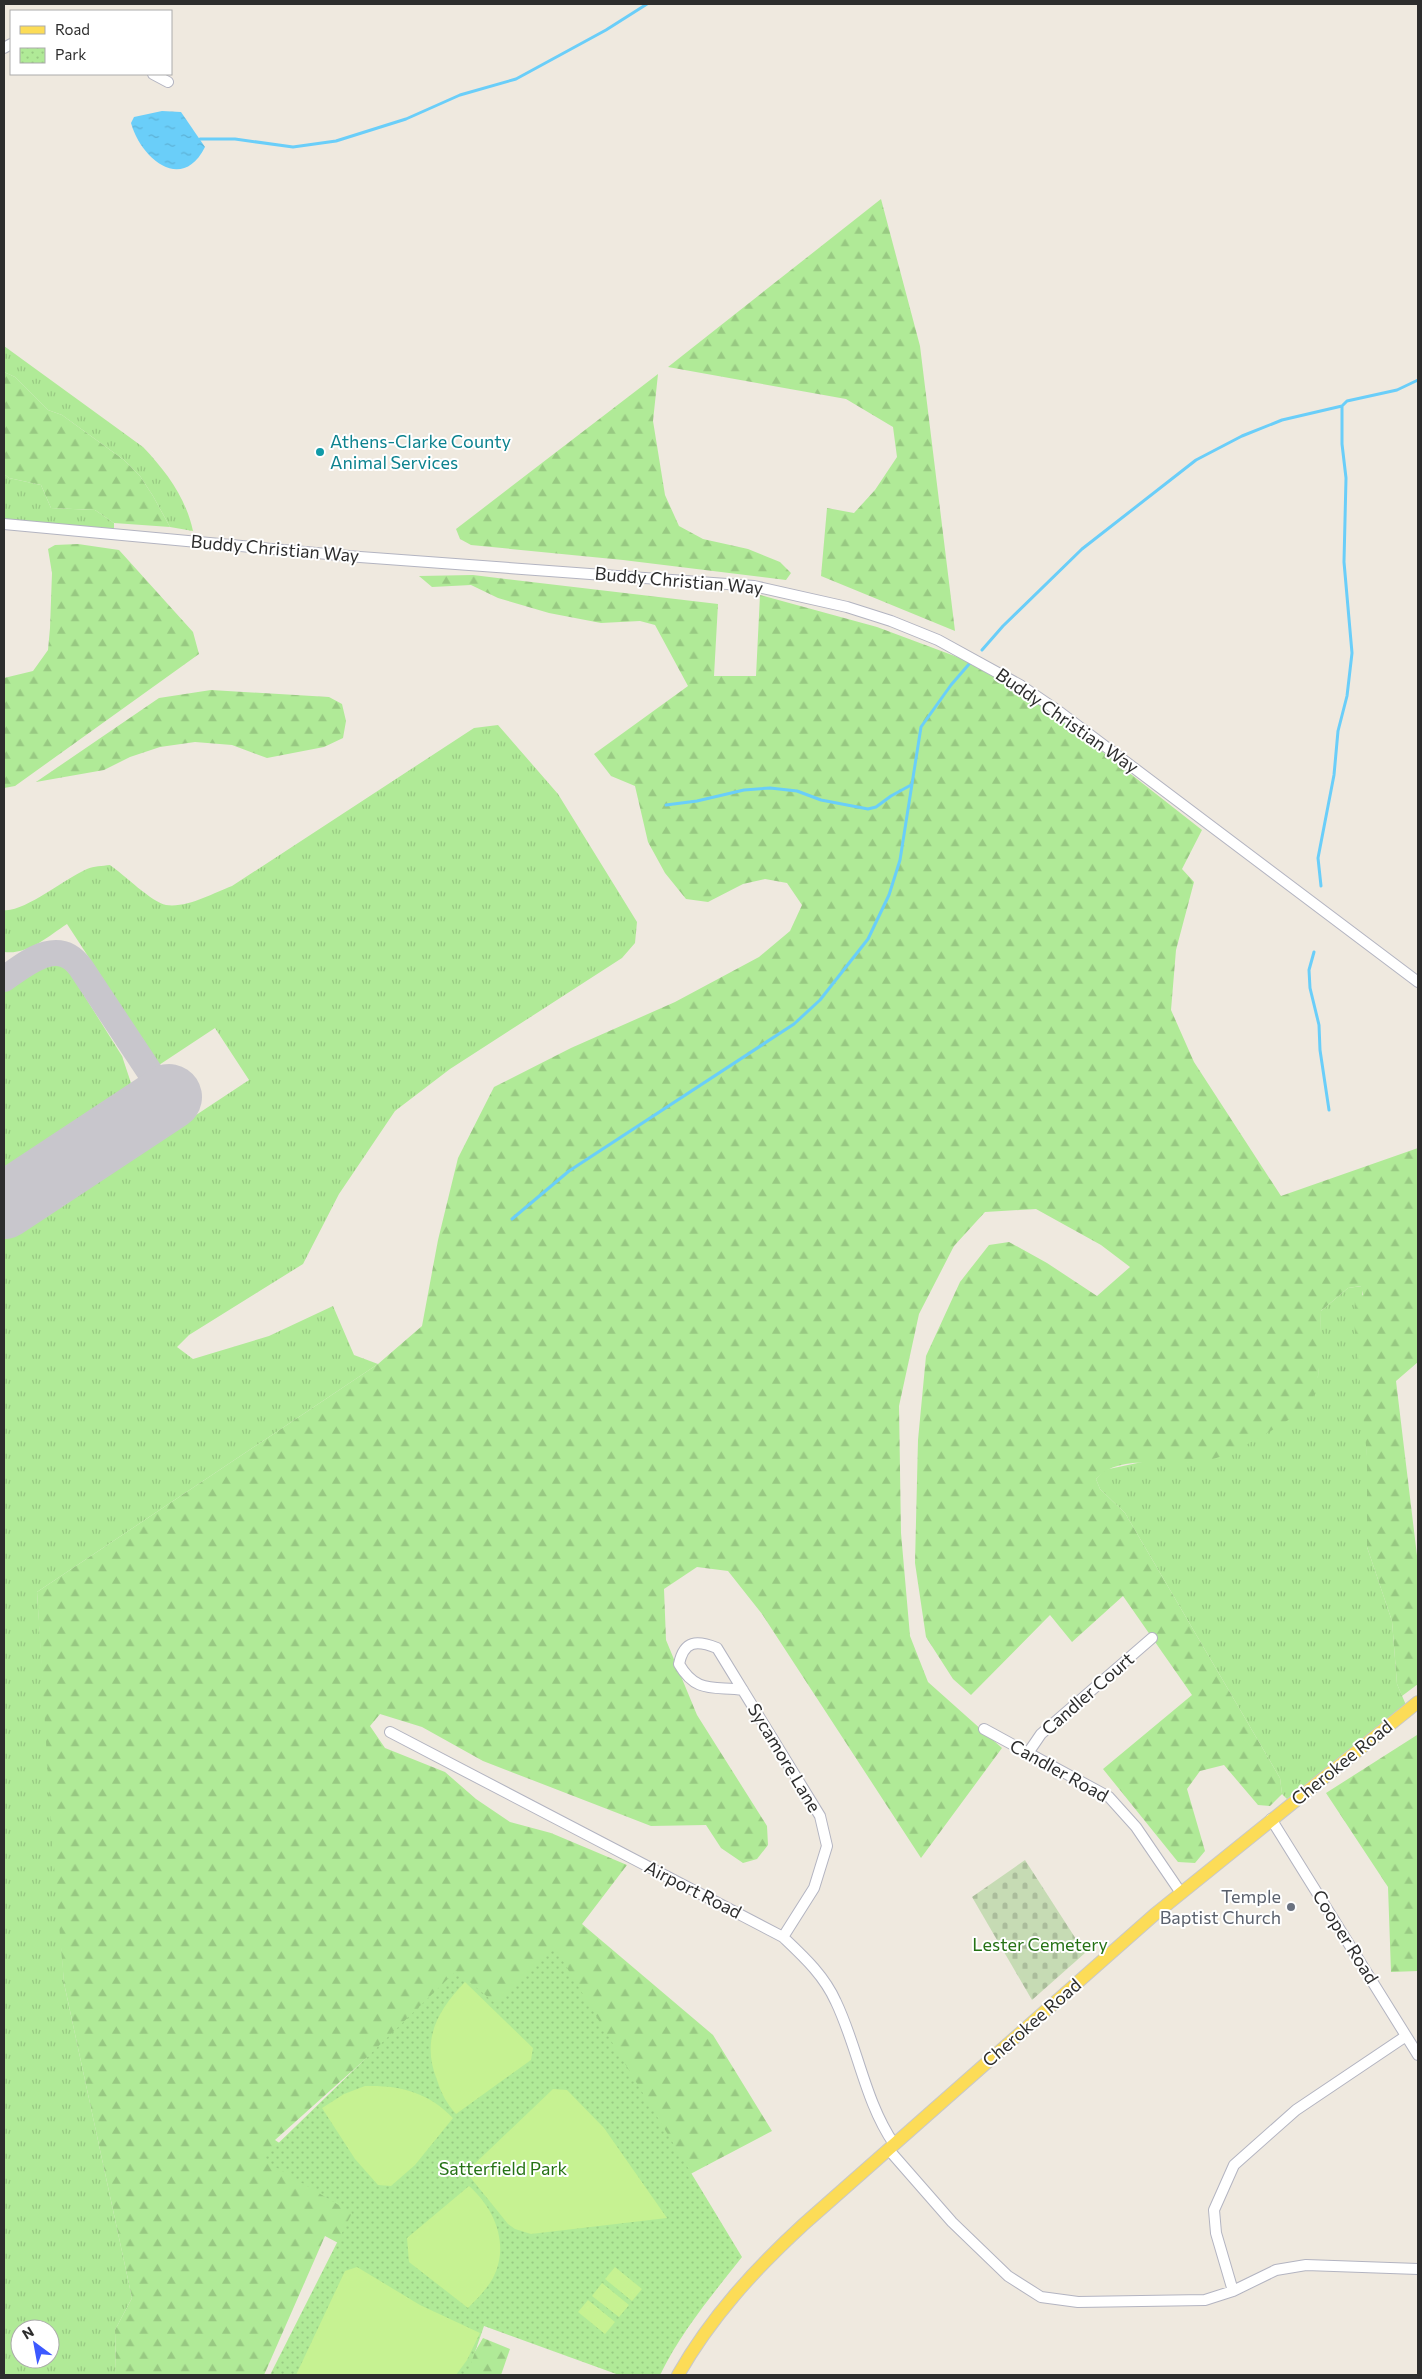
<svg xmlns="http://www.w3.org/2000/svg" width="1422" height="2379" font-family="Commissioner,sans-serif">
	<style>
		.grass { fill: url(#grass-tufts); fill-rule: evenodd }
		.forest { fill: url(#forest-firs) }
		.cemetery { fill: url(#cemetery-stones) }
		.park { fill: url(#park-dots) }
		.pitch { fill: #c6f292 }
		.water { fill: url(#water-ripples) }
		.lines { fill: none; stroke-linecap: round; stroke-linejoin: round }
		.stream { stroke: #6acef9; stroke-width: 3 }
		.taxiway { stroke: #c8c6cc; stroke-width: 26 }
		.runway { stroke: #c8c6cc; stroke-width: 66 }
		.minor-casing { stroke: #b3b4c1; stroke-width: 12 }
		.major-casing { stroke: #c8c8c8; stroke-width: 14 }
		.minor { stroke: #fff; stroke-width: 10 }
		.major { stroke: #fcdc57; stroke-width: 12 }
		.culture-dot { fill: #0f9aa8; stroke: #fff; stroke-width: 2 }
		.worship-dot { fill: #6b7280; stroke: #fff; stroke-width: 2 }
		.labels { text-anchor: middle; stroke-width: 4; stroke-linejoin: round; paint-order: stroke }
		.culture-label { font-size: 18px; fill: #0d838f; stroke: #fff; text-anchor: start }
		.street-label { font-size: 18px; fill: #2d2d2d; stroke: #fff }
		.worship-label { font-size: 18px; fill: #5b616d; stroke: #fff; text-anchor: end }
		.park-label { font-size: 18px; fill: #257215; stroke: #fff }
	</style>
	<defs>
		<pattern id="grass-tufts" width="24" height="20" patternUnits="userSpaceOnUse" patternTransform="scale(1.25)"><rect width="24" height="20" fill="#b0ea97"/><path d="M3 7l-1-3M5 7V3M7 7l1-3M15 17l-1-3M17 17v-4M19 17l1-3" fill="none" stroke="#98c982"/></pattern>
		<pattern id="forest-firs" width="22" height="20" patternUnits="userSpaceOnUse" patternTransform="scale(1.25)"><rect width="22" height="20" fill="#b0ea97"/><path d="M5 1l3.5 6h-7zM16 11l3.5 6h-7z" fill="#98c982"/></pattern>
		<pattern id="cemetery-stones" width="16" height="16" patternUnits="userSpaceOnUse" patternTransform="scale(1.25)"><rect width="16" height="16" fill="#c6dbb4"/><path d="M2 7V4a2 2 0 0 1 4 0v3zM10 15v-3a2 2 0 0 1 4 0v3z" fill="#aabc9b"/></pattern>
		<pattern id="park-dots" width="8" height="8" patternUnits="userSpaceOnUse" patternTransform="scale(1.25)"><rect width="8" height="8" fill="#b0ea97"/><path d="M2 2h.1M6 6h.1" fill="none" stroke="#98c982" stroke-width="1.8" stroke-linecap="round"/></pattern>
		<pattern id="water-ripples" width="26" height="14" patternUnits="userSpaceOnUse" patternTransform="scale(1.25)"><rect width="26" height="14" fill="#6acef9"/><path d="M2 4q2-2 4 0t4 0M15 11q2-2 4 0t4 0" fill="none" stroke="#5cb1d6"/></pattern>
	</defs>
	<rect width="100%" height="100%" fill="#efe9df"/>
	<!-- grass -->
	<path class="grass" d="M4 346 143 447C166 471 186 498 193 531L170 527 153 496 140 476 124 460 62 415 48 410 15 377 4 372Z
		M4 474 9 478 41 485 51 508 95 510 114 523V530L4 519Z
		M498 725 558 794 637 922 635 943 622 958 450 1069 395 1111 339 1194 303 1264 189 1335 177 1347 193 1359 269 1336 333 1306 354 1355 378 1364 37 1592 64 1983 132 2298 115 2330 116 2375H4V1234L189 1111 193 1117 249 1080 215 1028 159 1065 67 924C47 937 28 955 4 952V910C23 913 66 878 87 869 94 866 102 866 110 865 123 874 153 903 166 905 188 908 213 893 232 886L474 728ZM20 2329H50V2359H20Z
		M51 963 62 965 72 976 122 1056 134 1092 4 1180V992L42 967Z
		M1362 1286 1367 1456V1547L1392 1621 1397 1684 1406 1705 1287 1799 1282 1794 1280 1778 1125 1513 1100 1489 1096 1479 1104 1470 1147 1461 1187 1463 1318 1377 1321 1311 1348 1288Z"/>
	<!-- forest -->
	<path class="forest" d="M881 199 920 346 955 631 821 576 827 508 854 513 875 490 897 457 893 427 846 399 668 367Z
		M4 372 15 377 48 410 62 415 124 460 140 476 153 496 170 527 114 523 95 510 51 508 41 485 9 478 4 474Z
		M658 374 653 421 665 495 679 526 703 539 748 549 780 562 791 573 786 580 623 560 471 545 460 539 456 529Z
		M78 544 119 550 193 632 199 654 15 786 4 788V678L33 671 48 650 50 628 52 573 48 549 55 545Z
		M473 575 718 604 714 676H756L760 595 877 627 960 658 1039 702 1202 830 1182 869 1194 882 1176 950 1171 1010 1194 1062 1281 1196 1418 1148V1362L1396 1381 1418 1564V1684L1402 1696 1397 1684 1392 1621 1367 1547V1456L1354 1322 1355 1298 1363 1295 1361 1286 1348 1288 1321 1311C1320 1339 1322 1371 1313 1398 1307 1413 1241 1449 1224 1455 1214 1460 1198 1462 1187 1463 1158 1465 1118 1455 1096 1479L1100 1489 1125 1513 1280 1778 1282 1794 1270 1806 1258 1805 1224 1765 1200 1771 1187 1789 1205 1851 1195 1863 1178 1862 1103 1769 1192 1695 1123 1596 1072 1642 1050 1615 971 1695 953 1679 926 1637 915 1563 918 1440 926 1356 960 1282 989 1245 1009 1242 1047 1263 1097 1296 1130 1267 1101 1245 1036 1209 985 1212 954 1246 919 1314 899 1406 901 1533 910 1636 928 1682 1002 1748 921 1858 762 1614 728 1571 697 1567 664 1589 666 1640 697 1715 767 1826 768 1845 757 1859 743 1863 721 1848 706 1825 651 1826 483 1761 422 1727 380 1714 370 1726 385 1748 445 1772 476 1799 510 1822 551 1833 627 1865 582 1924 713 2035 772 2131 679 2180 499 2009 457 1977 275 2140 360 2198 342 2245 325 2236 264 2375H116L115 2330 132 2298 64 1983 52 1841 37 1592 378 1364 422 1326 438 1240 458 1158 494 1087 571 1048 675 1002 759 957 790 931 802 905 787 883 765 879 743 884 708 902 686 899 665 873 648 842 635 786 611 776 594 754 688 686 655 625 640 621 601 623 549 613 498 598 471 585 432 587 419 576Z
		M211 690 329 697 342 704 346 721 343 738 324 747 267 758 232 745 195 742 160 747 130 757 104 770 36 782 159 698Z
		M1417 1735 1418 1971 1391 1972 1388 1887 1326 1793Z
		M483 2338 510 2349 501 2375H461Z"/>
	<!-- cemetery -->
	<path class="cemetery" d="M1025 1860 1085 1953 1032 2000 972 1897Z"/>
	<!-- park -->
	<path class="park" d="M555 1948 742 2257C712 2295 681 2332 660 2375H619L484 2326 467 2375H270L352 2213 262 2159 456 1971 495 2003Z"/>
	<!-- pitch -->
	<path class="pitch" d="M465 1982 533 2048 531 2060 456 2114C447 2104 441 2093 437 2080 421 2040 437 2011 465 1982Z
		M365 2086C400 2085 428 2092 453 2118L415 2165 391 2186 378 2185 355 2159 322 2108 344 2094Z
		M553 2089 567 2090 604 2128 667 2218 531 2234 515 2229 508 2224 466 2172Z
		M469 2186C495 2209 510 2245 493 2278 487 2289 477 2299 468 2308L409 2262 407 2238Z
		M357 2267 420 2305 480 2333 467 2360 456 2375H296L345 2271Z
		M615 2267 642 2289 632 2301 605 2279Z
		M602 2283 629 2305 619 2317 592 2296Z
		M588 2300 615 2322 605 2334 578 2312Z"/>
	<!-- water -->
	<path class="water" d="M162 111 181 112 205 147C182 193 141 159 131 123L134 117Z"/>
	<g class="lines">
		<!-- stream -->
		<path class="stream" d="M200 139H235L293 147 336 141 406 119 460 95 516 79 606 30 647 4
			M982 650 1003 626 1082 549 1196 460 1242 436 1282 420 1342 406 1347 401 1397 390 1418 380
			M666 805 697 801 744 790 770 788 797 791 821 800 868 809 876 807 891 796 911 785
			M1321 886 1318 858 1334 775 1338 731 1347 696 1352 653 1344 562 1346 478 1342 444V406
			M1314 952 1309 970 1310 988 1319 1025 1320 1050 1329 1110
			M512 1219 569 1171 794 1024 820 1000 868 939 889 895 900 860 921 727 951 685 970 663"/>
		<!-- taxiway -->
		<path class="taxiway" d="M4 979C27 963 58 936 81 968L167 1098"/>
		<!-- runway -->
		<path class="runway" d="M4 1206 169 1097"/>
		<!-- minor casing -->
		<g class="minor-casing">
			<path id="minor" d="M4 48 11 44
				M153 74 168 82
				M4 524 360 557 754 586 847 607 891 621 938 640 1020 685 1061 713 1418 982
				M743 1690C714 1686 696 1694 679 1664 684 1640 697 1640 717 1648L820 1816 827 1846 814 1888 783 1937
				M984 1729 1109 1797 1136 1827 1181 1893
				M390 1732 783 1937C803 1956 824 1975 836 2002 858 2048 865 2102 894 2144
				M1028 1753 1041 1734 1152 1638
				M1271 1819 1418 2055
				M889 2150 952 2222 1008 2276 1041 2297 1078 2302 1205 2300 1233 2291 1276 2270 1306 2265 1418 2269
				M1233 2291 1216 2233 1214 2210 1234 2165 1296 2110 1406 2036"/>
		</g>
		<!-- major casing -->
		<g class="major-casing">
			<path id="major" d="M678 2375C711 2317 755 2269 804 2224L1154 1915 1418 1702"/>
		</g>
		<!-- minor -->
		<use href="#minor" class="minor"/>
		<!-- major -->
		<use href="#major" class="major"/>
	</g>
	<!-- markers -->
	<circle class="culture-dot" cx="320" cy="452" r="5"/>
	<circle class="worship-dot" cx="1291" cy="1907" r="5"/>
	<g class="labels">
		<!-- culture labels -->
		<g class="culture-label">
			<text x="330" y="448">Athens-Clarke County<tspan x="330" dy="21">Animal Services</tspan></text>
		</g>
		<!-- street labels -->
		<g class="street-label">
			<text transform="translate(275 549) rotate(5)" y="6">Buddy Christian Way</text>
			<text transform="translate(679 581) rotate(5)" y="6">Buddy Christian Way</text>
			<text transform="translate(1067 721) rotate(35)" y="6">Buddy Christian Way</text>
			<text transform="translate(1088 1694) rotate(-41)" y="6">Candler Court</text>
			<text transform="translate(784 1758) rotate(59)" y="6">Sycamore Lane</text>
			<text transform="translate(1342 1763) rotate(-39)" y="6">Cherokee Road</text>
			<text transform="translate(1059 1771) rotate(29)" y="6">Candler Road</text>
			<text transform="translate(693 1890) rotate(27)" y="6">Airport Road</text>
			<text transform="translate(1345 1937) rotate(58)" y="6">Cooper Road</text>
			<text transform="translate(1032 2023) rotate(-41)" y="6">Cherokee Road</text>
		</g>
		<!-- worship labels -->
		<g class="worship-label">
			<text x="1281" y="1903">Temple<tspan x="1281" dy="21">Baptist Church</tspan></text>
		</g>
		<!-- park labels -->
		<g class="park-label">
			<text x="1040" y="1951">Lester Cemetery</text>
			<text x="503" y="2175">Satterfield Park</text>
		</g>
	</g>
	<!-- border -->
	<rect width="1422" height="2379" fill="none" stroke="#2d2d2d" stroke-width="10"/>
	<!-- legend -->
	<rect x="10" y="10" width="162" height="65" fill="#ffffff" stroke="#ababab"/>
	<rect x="20" y="26" width="25" height="8" fill="#fcdc57" stroke="#ababab"/>
	<text x="55" y="35" font-size="15" fill="#2d2d2d">Road</text>
	<rect x="20" y="48" width="25" height="15" fill="url(#park-dots)" stroke="#ababab"/>
	<text x="55" y="60" font-size="15" fill="#2d2d2d">Park</text>
	<!-- north arrow -->
	<g transform="translate(35 2344) rotate(328)"><circle r="24" fill="#ffffff" stroke="#ababab"/>
	<path d="M0-4L9 19L0 12L-9 19Z" fill="#3c59ff"/>
	<text y="-8" font-size="14" font-weight="bold" text-anchor="middle" fill="#2d2d2d">N</text>
	</g>
</svg>
